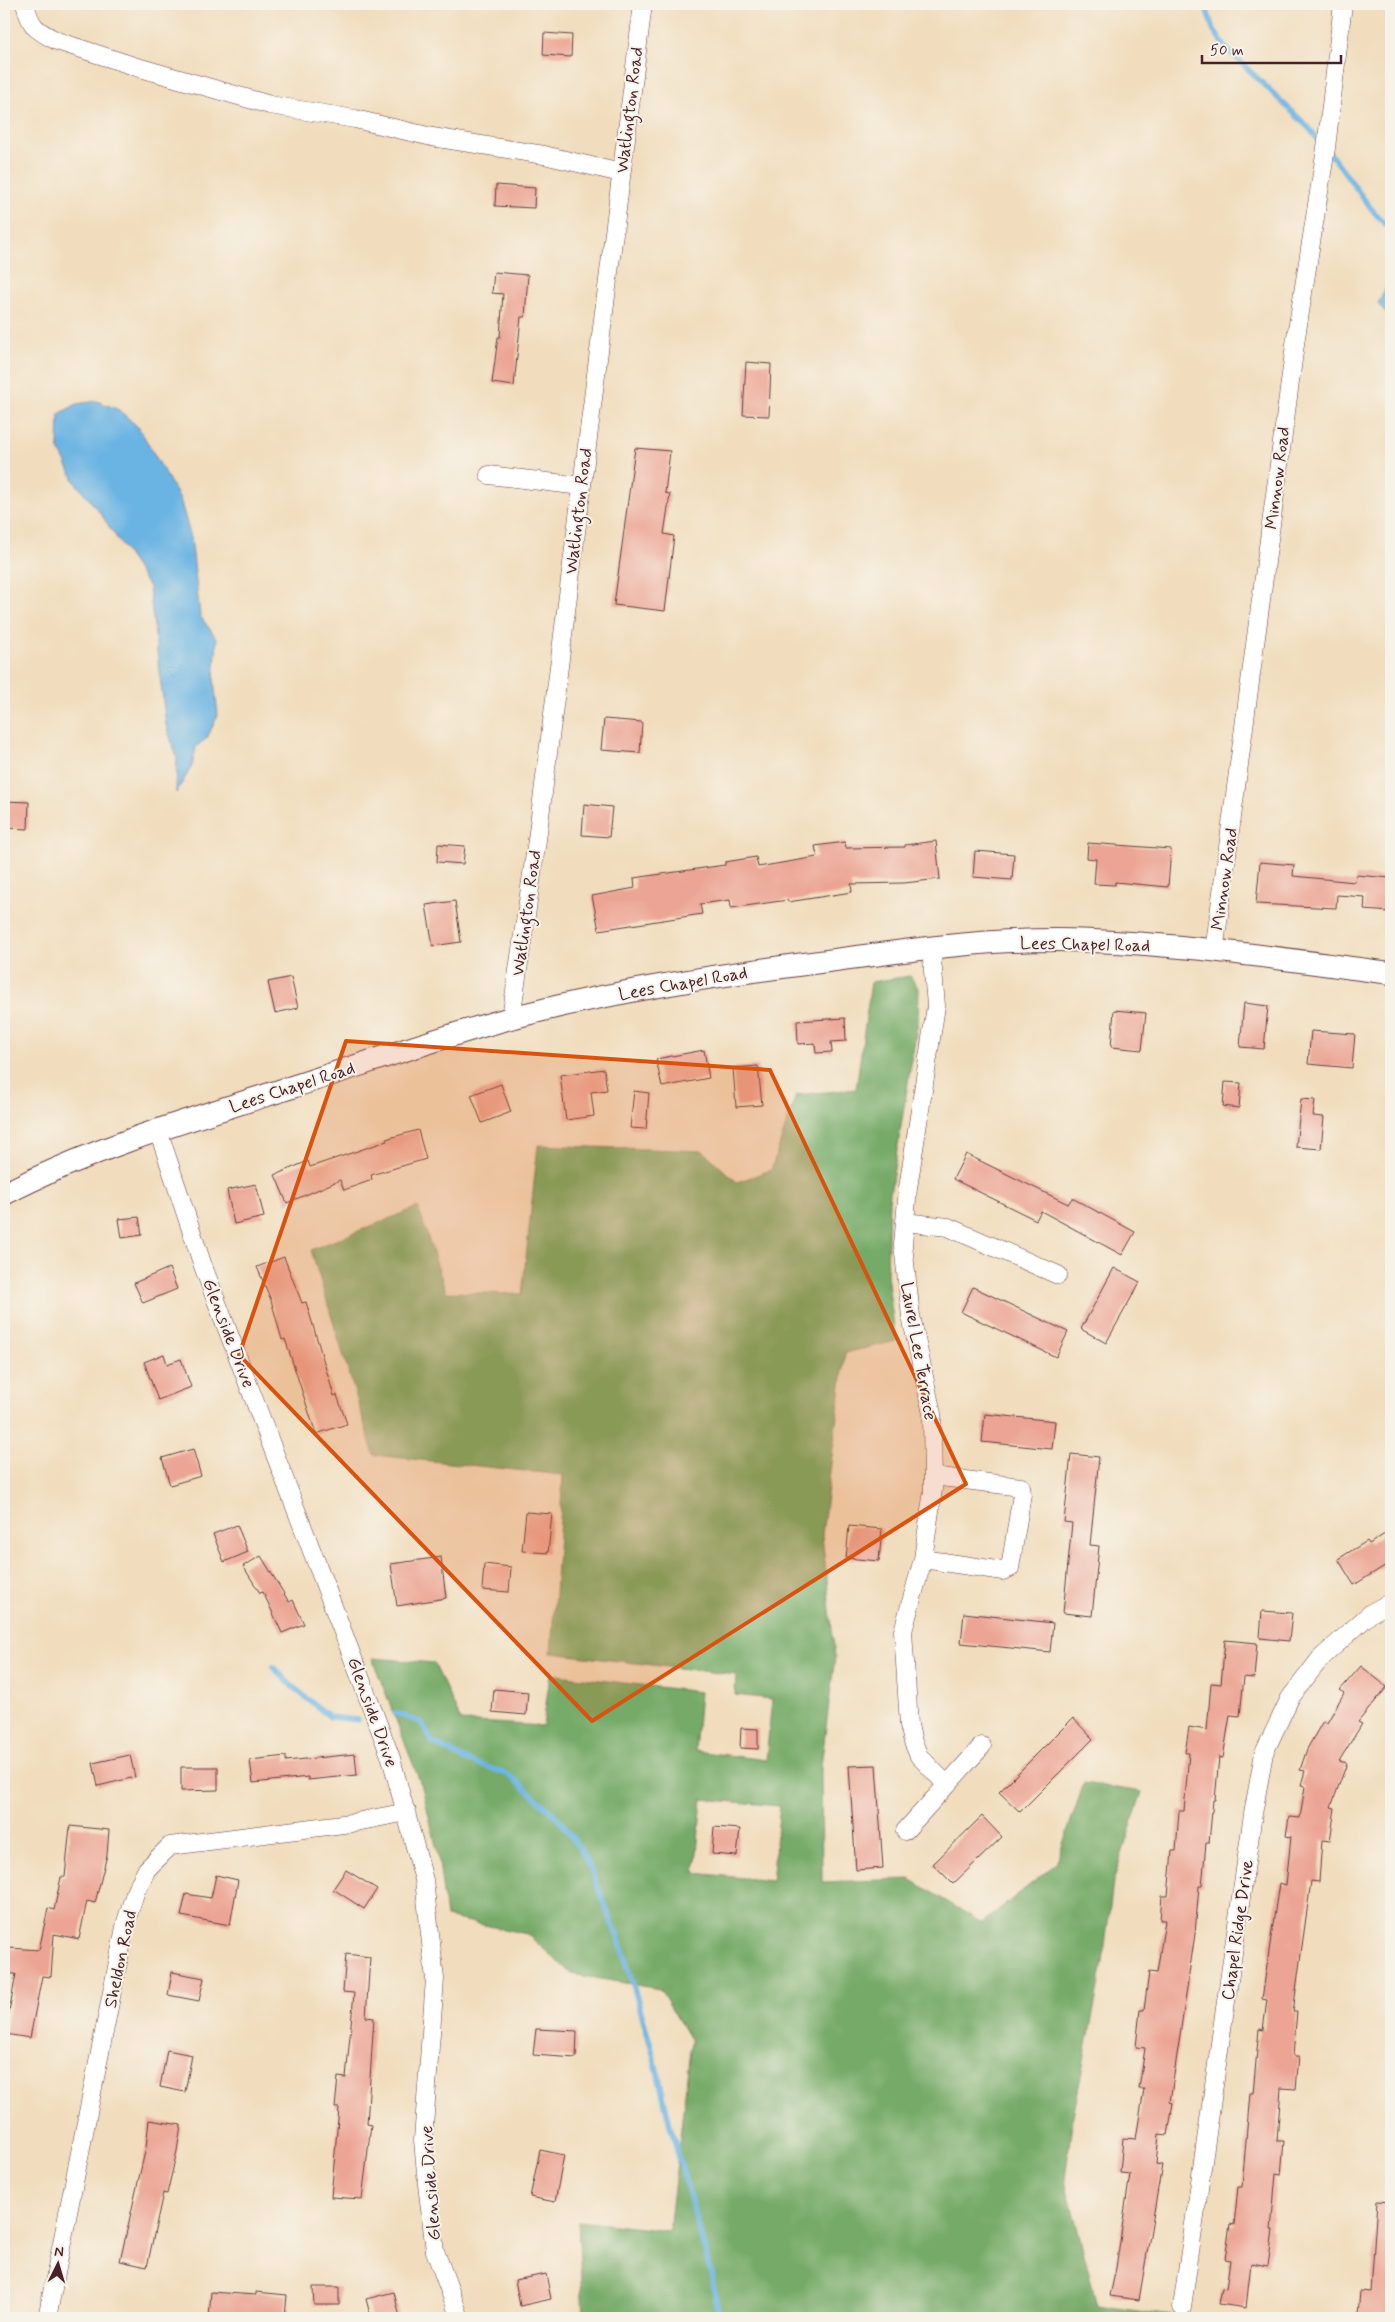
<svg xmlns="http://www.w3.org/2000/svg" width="1395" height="2322" font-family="Mynerve,sans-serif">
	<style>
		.forest { fill: #76aa67; stroke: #606449; fill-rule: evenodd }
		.water { fill: #6bb4e3; stroke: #5a6a87 }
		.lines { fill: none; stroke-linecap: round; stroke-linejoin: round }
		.stream { stroke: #6bb4e3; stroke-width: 5.5 }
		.building { fill: #eca594 }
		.minor-casing { stroke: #633c41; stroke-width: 19 }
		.major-casing { stroke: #633c41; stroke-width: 24 }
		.minor { stroke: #fff; stroke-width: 18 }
		.major { stroke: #fff; stroke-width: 22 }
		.marked { fill: #d8530f; fill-opacity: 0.2; stroke: #d8530f; stroke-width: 4; stroke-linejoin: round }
		.labels { text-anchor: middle; stroke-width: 4; stroke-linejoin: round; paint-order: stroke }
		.street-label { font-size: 18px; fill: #4a1f2b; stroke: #f7f3e8 }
	</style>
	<rect width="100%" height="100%" fill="#f7f3e8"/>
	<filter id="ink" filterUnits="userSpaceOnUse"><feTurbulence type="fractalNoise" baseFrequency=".02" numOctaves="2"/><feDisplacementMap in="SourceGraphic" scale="10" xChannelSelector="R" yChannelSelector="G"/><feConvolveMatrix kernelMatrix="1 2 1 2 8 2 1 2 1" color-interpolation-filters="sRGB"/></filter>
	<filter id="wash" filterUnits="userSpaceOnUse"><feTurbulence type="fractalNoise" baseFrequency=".0096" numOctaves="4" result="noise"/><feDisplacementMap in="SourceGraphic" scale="20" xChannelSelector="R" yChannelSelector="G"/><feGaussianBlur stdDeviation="1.12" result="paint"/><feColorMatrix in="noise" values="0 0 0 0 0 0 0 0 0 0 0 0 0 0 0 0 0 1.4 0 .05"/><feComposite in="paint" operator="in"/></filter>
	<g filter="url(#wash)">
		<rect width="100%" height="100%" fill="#f1ddbd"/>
		<!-- forest -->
		<path class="forest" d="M910 976 919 989 918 1021 889 1200 887 1275 896 1341 845 1353 822 1535 835 1657 821 1766 822 1882 910 1879 982 1923 1056 1864 1084 1783 1142 1792 1113 1882 1103 1962 1072 2122 1065 2180 1097 2305 1186 2318H583L578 2221 669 2231 691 2041 660 1989 572 1974 527 1934 446 1917 438 1854 422 1787 372 1658 434 1663 461 1721 543 1726 550 1674 700 1692 695 1751 766 1760 772 1699 735 1695 736 1675 551 1653 563 1475 374 1455 311 1250 418 1207 446 1292 522 1294 538 1145 703 1151 737 1182 771 1170 796 1095 856 1089 871 982ZM702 1799 780 1806 772 1881 695 1873Z"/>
		<!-- water -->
		<path class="water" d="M1391 282V318L1378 304 1384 291Z
			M97 401 119 410 139 428 180 499 191 538 200 616 217 639 214 680 218 715 207 738 196 747 192 766 176 793 177 758 166 725 149 587 101 514 75 482 58 447 59 414 77 404Z"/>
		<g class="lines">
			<!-- stream -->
			<path class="stream" d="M1205 4 1213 29 1225 47 1308 127 1322 144
				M1328 151C1350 176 1366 208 1391 229
				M273 1667 293 1687 330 1717 358 1720
				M395 1713 421 1722 432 1742 466 1760 507 1774 525 1788 560 1820 581 1850 591 1870 623 1950 653 2053 670 2125 711 2273 719 2318"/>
		</g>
		<g id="blocks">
			<!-- building -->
			<path class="building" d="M544 33 572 35 571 57 543 55Z
				M496 185 535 188 534 208 495 206Z
				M494 272 528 275 525 317H521L514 386 492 383 498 337H500L503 294 492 293Z
				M746 362 771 364 769 416 743 415Z
				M635 448 670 451 665 493 670 494 664 534 674 536 665 611 614 605Z
				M604 719 642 722 640 753 601 750Z
				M4 801 29 802 28 829 4 828Z
				M584 804 612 807 609 837 582 835Z
				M936 841 940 879 904 883 851 884 852 892 788 902V900L731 908 730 900 700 904 702 914 599 930 592 896 635 888 634 878 725 865V862L756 857 758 867 817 857 815 846 845 842 846 848 905 847V845Z
				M1088 843 1171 849 1168 887 1115 882V885L1094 884 1096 859 1087 858Z
				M438 844 465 846 463 864 437 862Z
				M975 851 1014 854 1012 880 973 877Z
				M1260 862 1294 865 1293 876 1355 882 1356 875 1391 878V912L1364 910 1365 897 1337 895 1336 908 1256 904Z
				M455 901 461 942 433 946 426 905Z
				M291 977 298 1008 275 1013 268 982Z
				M1244 1003 1268 1006 1264 1049 1240 1047Z
				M1114 1010 1146 1013 1142 1050 1111 1047Z
				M845 1018 846 1041 831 1042 832 1052 816 1053 815 1043 798 1044 797 1021Z
				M1311 1031 1355 1034 1352 1068 1308 1064Z
				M704 1050 709 1078 662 1087 656 1059Z
				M758 1066 762 1105 736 1107 733 1068Z
				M604 1069 607 1090 591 1092 594 1116 566 1120 560 1075Z
				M1225 1082 1241 1083 1239 1108 1223 1106Z
				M501 1084 511 1112 482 1123 471 1095Z
				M634 1091 649 1093 646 1129 630 1128Z
				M1301 1099 1315 1100 1313 1116 1324 1117 1321 1149 1296 1147Z
				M418 1130 426 1159 371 1175 372 1180 344 1190 340 1180 287 1203 275 1175 308 1161 310 1167 387 1141 386 1139Z
				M966 1154 1068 1204 1072 1198 1135 1232 1122 1255 1041 1211 1036 1220 953 1179Z
				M256 1184 264 1217 234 1224 227 1190Z
				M139 1217 142 1235 122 1238 119 1219Z
				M284 1257 302 1303 306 1302 334 1396 337 1395 347 1424 316 1434 285 1339 282 1340 271 1300 257 1267Z
				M169 1268 177 1289 143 1303 134 1283Z
				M1114 1268 1140 1282 1106 1343 1081 1329Z
				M973 1287 1068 1332 1056 1357 961 1312Z
				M164 1354 167 1364 181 1359 191 1387 158 1400 144 1362Z
				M985 1414 1055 1421 1052 1449 982 1442Z
				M193 1449 201 1476 170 1485 162 1458Z
				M1071 1454 1099 1457 1090 1545 1099 1546 1092 1616 1063 1613 1072 1523 1064 1522Z
				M526 1512 552 1514 548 1553 522 1551Z
				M237 1525 248 1552 224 1562 213 1534Z
				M849 1526 882 1529 879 1561 846 1558Z
				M1391 1530V1562L1354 1585 1338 1559 1367 1541 1369 1544Z
				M261 1556 289 1602 293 1600 304 1624 282 1633 263 1592 260 1593 243 1566Z
				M441 1557 446 1598 397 1606 391 1564Z
				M484 1564 511 1567 509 1592 482 1590Z
				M1262 1611 1292 1613 1289 1641 1260 1638Z
				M964 1613 1053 1623 1050 1652 961 1643Z
				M1225 1640 1257 1643 1254 1678 1244 1677 1240 1716 1230 1715 1223 1758 1219 1757 1215 1800H1213L1209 1843H1206L1202 1886H1199L1195 1934 1170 2102 1173 2103 1168 2135 1159 2134 1156 2164 1162 2165 1139 2300 1110 2296 1116 2268 1130 2174 1120 2173 1123 2138 1136 2139 1144 2089H1139L1145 2048 1136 2047 1140 2010H1144L1149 1972 1157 1973 1165 1920H1160L1162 1896H1168L1172 1851H1176L1179 1811H1184L1189 1753H1185L1189 1727 1207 1730 1211 1683 1221 1684Z
				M1361 1666 1387 1687 1358 1722 1362 1724 1339 1761 1347 1763 1331 1807 1335 1808 1330 1841 1322 1840 1319 1882 1311 1881 1293 2012H1297L1293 2056H1299L1296 2089 1281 2088 1277 2141H1284L1281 2175 1276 2174 1271 2230H1273L1268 2266 1251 2263 1246 2308 1219 2304 1222 2288 1226 2289 1230 2260 1225 2259 1230 2224 1234 2225 1238 2187H1242L1250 2093H1253L1259 2029 1263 2030 1267 2000 1262 1999 1279 1883 1286 1885 1291 1837 1286 1836 1289 1817 1300 1818 1305 1786 1301 1785 1305 1771 1300 1770 1307 1749 1323 1721 1327 1723 1344 1693 1340 1690Z
				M494 1689 528 1692 526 1715 492 1712Z
				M1073 1718 1093 1739 1020 1812 999 1792Z
				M741 1728 758 1729V1749L740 1748Z
				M355 1754 357 1775 308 1780V1777L253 1783 250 1760 286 1756V1761Z
				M130 1755 135 1777 98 1786 93 1763Z
				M876 1765 883 1868 856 1870 849 1766Z
				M181 1767H218V1790L181 1791Z
				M982 1816 1002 1837 953 1884 933 1864Z
				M70 1826 109 1830 107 1855 95 1903 87 1901 79 1939 54 1934 51 1977 42 1976 30 2038 5 2034 16 1974H7L9 1948 39 1950 48 1908 54 1910 61 1877H65Z
				M714 1827 740 1829 737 1856 712 1854Z
				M346 1870 377 1889 364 1909 333 1889Z
				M216 1875 238 1880 230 1925 181 1916 186 1894 211 1898Z
				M346 1954 370 1957 366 2017 374 2018 367 2124 371 2125 362 2199 331 2197 339 2108H335L338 2077 346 2078 354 1993 343 1992Z
				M172 1972 204 1978 199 2001 168 1995Z
				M536 2029 577 2031 576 2058 533 2055Z
				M167 2050 192 2055 185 2092 160 2087Z
				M149 2120 181 2125 177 2151 167 2194 163 2193 147 2267 120 2261 146 2147Z
				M540 2150 564 2155 555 2202 530 2197Z
				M1377 2201 1391 2202V2318L1358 2316 1360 2291 1371 2292Z
				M546 2274 551 2299 520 2306 515 2280Z
				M313 2287H339V2305H314Z
				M211 2292 256 2295V2292L287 2295 285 2318H209Z
				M394 2292 400 2318H371L366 2299Z"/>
		</g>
	</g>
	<g filter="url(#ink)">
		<use href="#blocks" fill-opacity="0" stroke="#633c41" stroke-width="1"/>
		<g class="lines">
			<!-- minor casing -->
			<g class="minor-casing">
				<path id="minor" d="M25 4C31 28 36 30 57 41L137 67 270 105 355 119 432 137 544 155 621 173
					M489 475 581 486
					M931 947 936 1006 908 1188 903 1245 911 1316 932 1414 933 1490 923 1559 903 1631 909 1725 913 1742 919 1756 946 1784
					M1214 952 1296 337 1326 148 1343 4
					M511 1018 537 840 643 4
					M158 1130 203 1266 391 1758 424 1880 435 1979 423 2140 427 2184 435 2251 460 2318
					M905 1222 948 1227 1058 1275
					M923 1559 1003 1571 1010 1568 1022 1494 1021 1487 933 1476
					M905 1831 982 1746
					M1182 2307 1253 1814 1264 1753 1290 1698 1320 1659 1371 1613 1391 1602
					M47 2318 126 1922 136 1890 147 1869 170 1846 351 1823 407 1812"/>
			</g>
			<!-- major casing -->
			<g class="major-casing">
				<path id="major" d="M4 1194C95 1147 194 1118 292 1087 364 1064 437 1038 511 1018 617 990 726 974 835 960 908 950 982 940 1056 940 1168 941 1281 959 1391 973"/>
			</g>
			<!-- minor -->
			<use href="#minor" class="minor"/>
			<!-- major -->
			<use href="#major" class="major"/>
		</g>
	</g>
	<!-- marked area -->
	<path class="marked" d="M346 1041 770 1070 966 1484 592 1721 239 1355Z"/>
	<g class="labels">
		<!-- street labels -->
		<g class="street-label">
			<text transform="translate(629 110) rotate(-83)" y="6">Watlington Road</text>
			<text transform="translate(1277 478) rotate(-83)" y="6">Minnow Road</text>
			<text transform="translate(578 511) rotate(-83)" y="6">Watlington Road</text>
			<text transform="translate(1224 879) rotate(-82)" y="6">Minnow Road</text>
			<text transform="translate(526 913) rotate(-82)" y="6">Watlington Road</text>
			<text transform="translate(1085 944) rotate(1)" y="6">Lees Chapel Road</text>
			<text transform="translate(683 983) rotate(-10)" y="6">Lees Chapel Road</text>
			<text transform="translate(292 1087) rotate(-18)" y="6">Lees Chapel Road</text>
			<text transform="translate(229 1333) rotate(69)" y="6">Glenside Drive</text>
			<text transform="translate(919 1351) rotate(80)" y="6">Laurel Lee Terrace</text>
			<text transform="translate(373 1712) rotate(70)" y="6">Glenside Drive</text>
			<text transform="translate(1237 1930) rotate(-82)" y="6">Chapel Ridge Drive</text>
			<text transform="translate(120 1959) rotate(-78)" y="6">Sheldon Road</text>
			<text transform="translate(430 2183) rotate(-94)" y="6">Glenside Drive</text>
		</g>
	</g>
	<!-- margin -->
	<rect width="1395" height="2322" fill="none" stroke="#f7f3e8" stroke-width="20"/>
	<!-- north arrow -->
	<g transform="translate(58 2264) rotate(5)" stroke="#f7f3e8" stroke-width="4" paint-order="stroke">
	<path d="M0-4L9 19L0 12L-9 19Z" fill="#4a1f2b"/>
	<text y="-8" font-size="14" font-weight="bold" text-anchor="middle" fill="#4a1f2b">N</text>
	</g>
	<!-- scale -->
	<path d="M1202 55v8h139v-8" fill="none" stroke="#4a1f2b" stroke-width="2.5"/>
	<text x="1210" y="55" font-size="15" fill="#4a1f2b" stroke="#f7f3e8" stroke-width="4" paint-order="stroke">50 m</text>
</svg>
